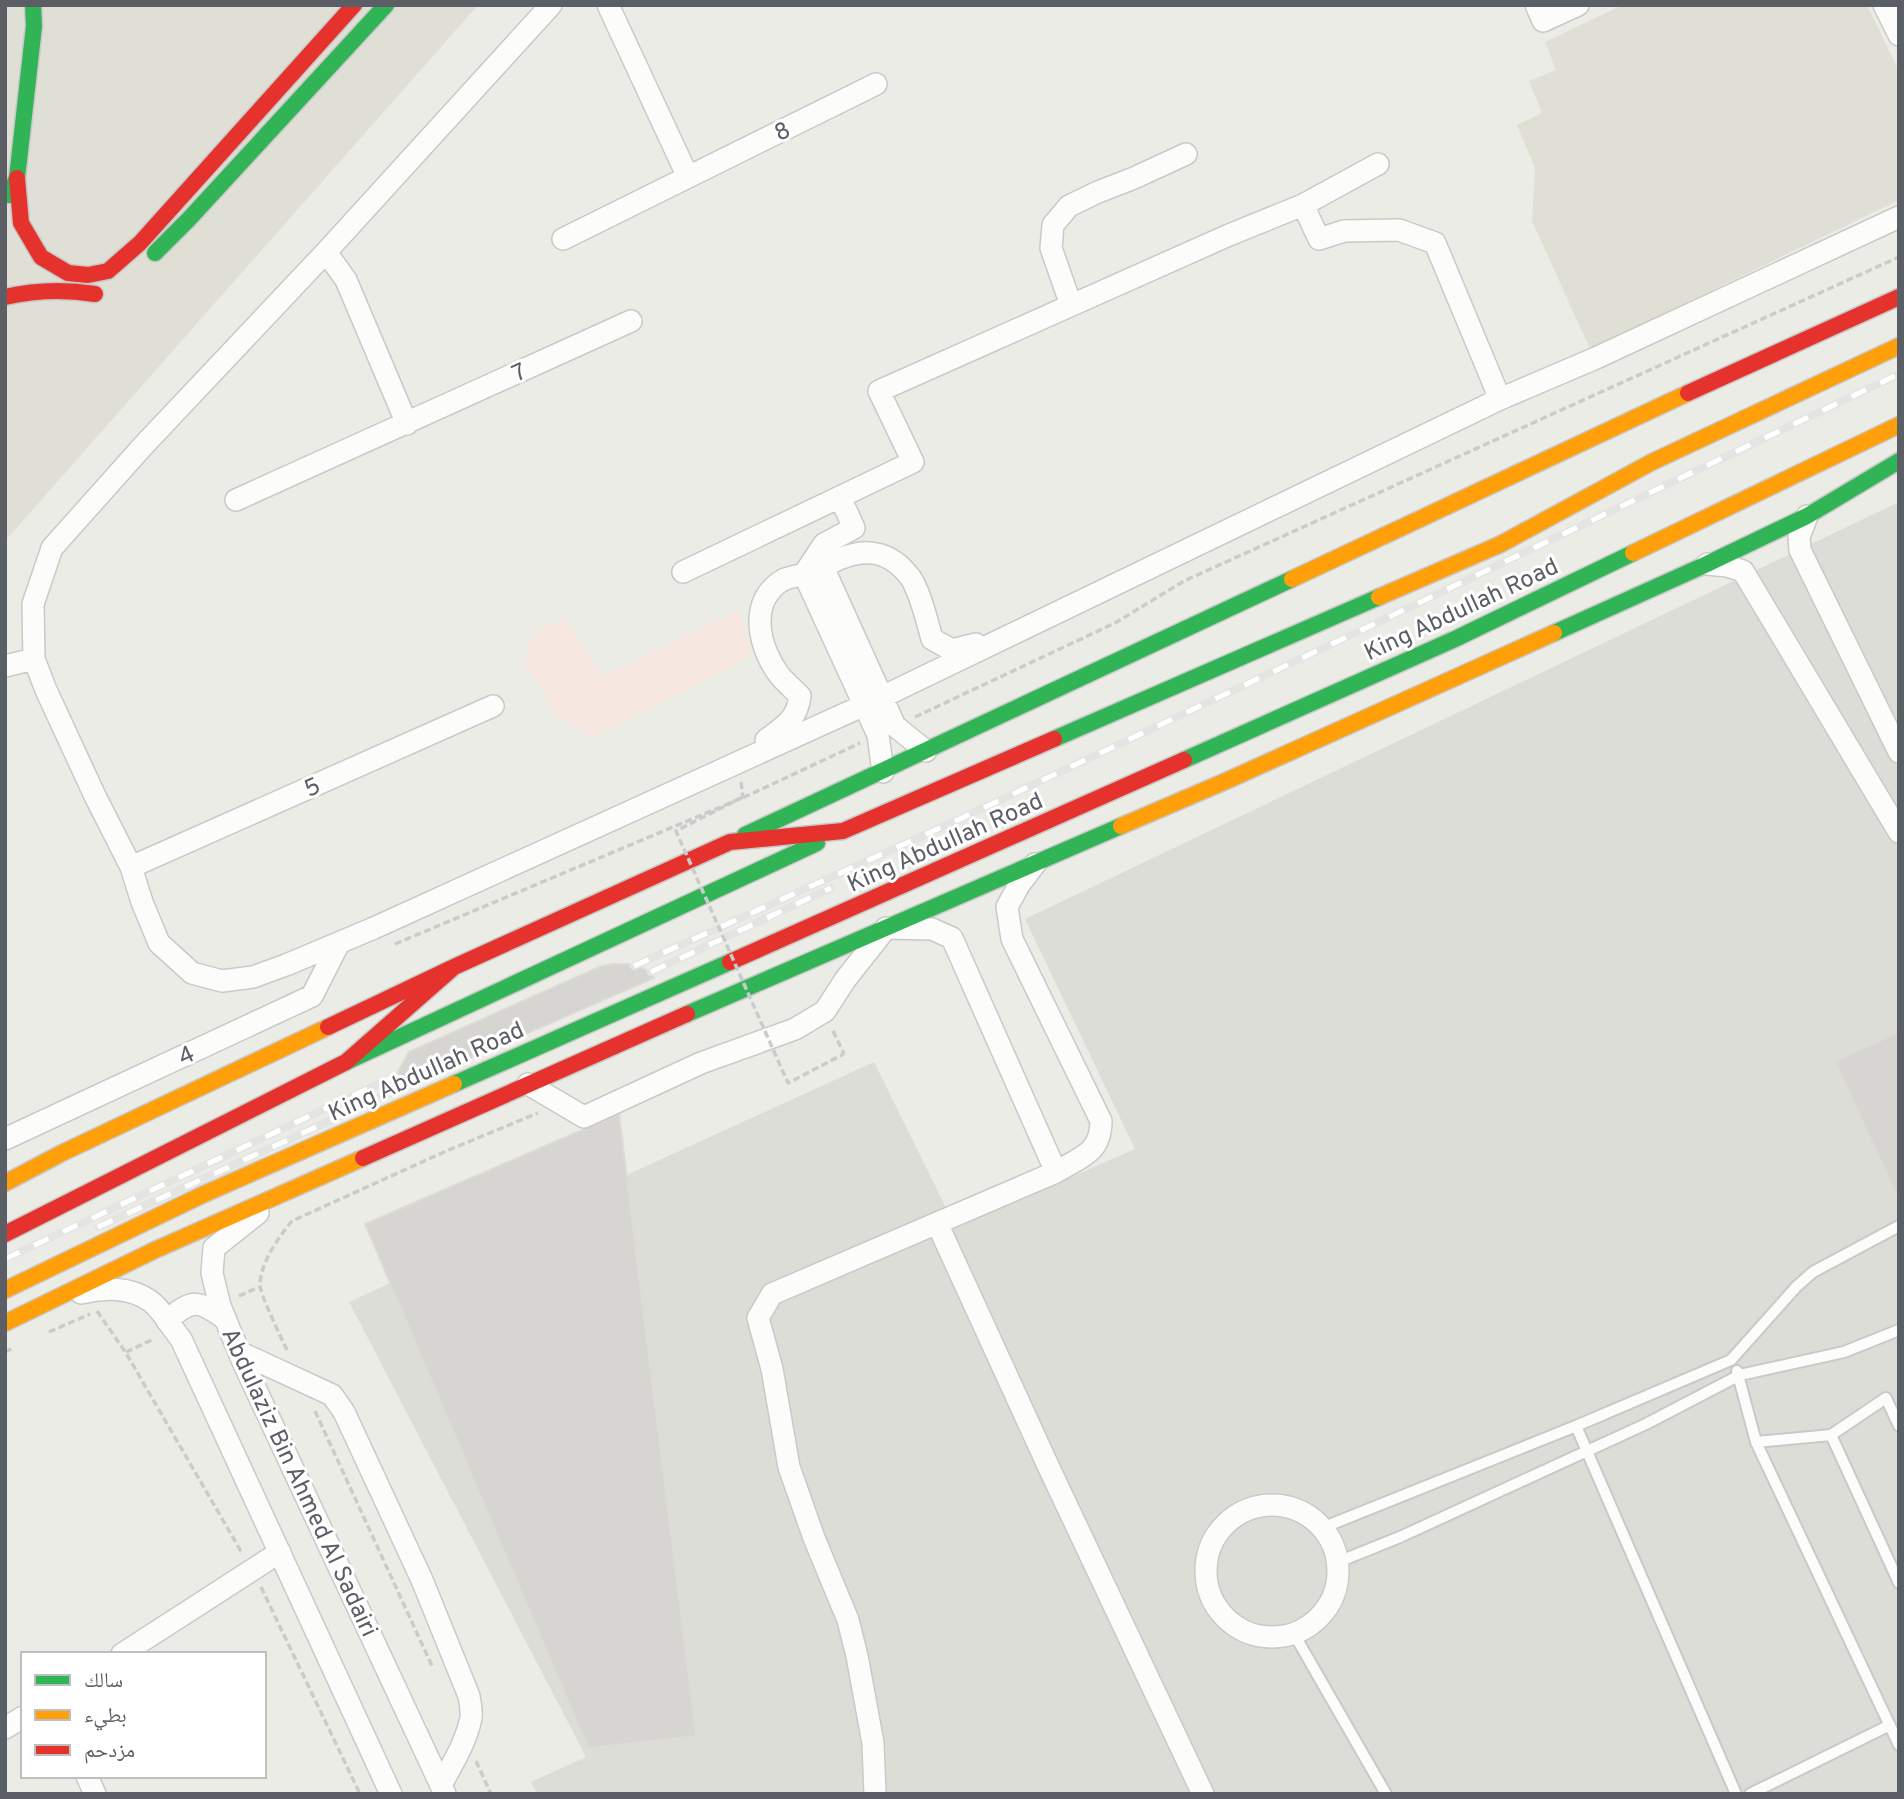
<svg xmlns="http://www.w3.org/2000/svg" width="1904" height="1799" font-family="Overpass,'Noto Naskh Arabic',sans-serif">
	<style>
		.industrial { fill: #ddddd7 }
		.education { fill: #dfdfd5 }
		.medical { fill: #f6e8e1 }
		.building { fill: #d6d5d1; stroke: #dcdbd5; stroke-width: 2 }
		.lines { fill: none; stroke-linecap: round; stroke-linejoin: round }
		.lane-casing { stroke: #c9cac8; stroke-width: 14 }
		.street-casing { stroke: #c9cac8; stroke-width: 24 }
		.fast-casing { stroke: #c7c8c7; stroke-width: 19 }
		.slow-casing { stroke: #c7c8c7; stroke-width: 19 }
		.jam-casing { stroke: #c7c8c7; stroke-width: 19 }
		.path { stroke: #c8cdcb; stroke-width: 3.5; stroke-dasharray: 7 3.5; stroke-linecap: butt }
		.lane { stroke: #fcfcfb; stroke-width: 10 }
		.street { stroke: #fcfcfb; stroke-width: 21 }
		.fast { stroke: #30b455; stroke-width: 16 }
		.slow { stroke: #ff9f0a; stroke-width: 16 }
		.jam { stroke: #e5322d; stroke-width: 16 }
		.rail-casing { stroke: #e4e4e3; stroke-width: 8 }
		.rail { stroke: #fff; stroke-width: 5; stroke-dasharray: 16; stroke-linecap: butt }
		.path-bridge { stroke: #c8cdcb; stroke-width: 3.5; stroke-dasharray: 7 3.5; stroke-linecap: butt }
		.labels { text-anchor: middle; stroke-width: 6; stroke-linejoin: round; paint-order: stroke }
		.street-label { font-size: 24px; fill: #5b5e65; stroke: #fff }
	</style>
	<rect width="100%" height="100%" fill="#ecece6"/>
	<!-- industrial -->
	<path class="industrial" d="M1899 502V1794H537L531 1782 586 1757 349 1302 874 1062 956 1228 1135 1149 1025 919Z"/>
	<!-- education -->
	<path class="education" d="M5 5H478L5 541Z
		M1623 5H1867L1899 71V200L1590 349 1532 221 1535 168 1517 125 1542 113 1529 81 1556 70 1545 42Z"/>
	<!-- medical -->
	<path class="medical" d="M739 610 752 656 593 737 556 716 524 661 531 641 541 628 565 618 588 651 600 677Z"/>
	<!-- building -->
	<path class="building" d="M612 964H626L637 966 649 971 654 978 390 1093 391 1084 409 1052 599 967Z
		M1899 1032V1190L1895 1192 1835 1061Z
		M619 1114 696 1736 588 1748 365 1224Z"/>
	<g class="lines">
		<!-- lane casing -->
		<g class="lane-casing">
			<path id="lane" d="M1737 1371 1756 1442 1899 1745
				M1576 1426 1736 1794
				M1831 1435 1899 1583
				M1756 1442 1831 1435 1886 1398 1899 1426
				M1322 1528 1576 1426 1731 1360 1797 1286 1813 1272 1899 1226
				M1338 1562 1400 1537 1646 1424 1740 1375 1844 1352 1899 1330
				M1294 1634 1386 1794
				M1750 1794 1890 1725"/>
		</g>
		<!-- street casing -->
		<g class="street-casing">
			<path id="street" d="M551 5 326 252 143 446 52 548 33 604 34 659 46 690 95 796 131 867 142 902 159 943 192 973 222 981 253 977 286 965 374 928 882 697 1500 399 1596 358 1899 217
				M608 5 688 177
				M1536 5 1543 21 1578 5
				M1884 5 1899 35
				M1378 164 1303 205 1319 239 1344 231 1399 230 1435 243 1500 399
				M563 239 876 84
				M326 252 346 280 407 424
				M1071 305 1051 248 1053 225 1069 206 1098 192 1134 178 1186 154
				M236 500 631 321
				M1807 516 1799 537 1800 550 1899 752
				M824 544 854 528 840 497
				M1707 564 1727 566 1743 571 1899 832
				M823 567C855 549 885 544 910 577 920 591 927 621 932 639L952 650 976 644
				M683 572 913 462 879 391 1229 235 1303 205
				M804 574 878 735 883 772
				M5 666 34 659
				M766 740C784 726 797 720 800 696 794 690 786 683 780 676 759 649 747 601 783 580 789 577 798 576 804 574L824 544 823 567 895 726 926 751
				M131 867 493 706
				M528 1084 584 1117 701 1063 795 1029 825 1011 845 980 886 928 932 929 952 938 1056 1172
				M5 1139 312 996 339 943
				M258 1213 214 1248 212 1273 220 1306 243 1362 445 1794
				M937 1223 1050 1470 1203 1794
				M81 1293C105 1288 129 1286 150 1301 161 1308 172 1329 181 1339L391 1794
				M167 1321C192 1298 200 1300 226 1320
				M239 1352 332 1395 344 1412 422 1580 469 1696C470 1703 472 1711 471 1718 466 1742 453 1763 441 1785
				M1206 1571a66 66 0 1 1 132 0a66 66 0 1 1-132 0Z
				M122 1654 280 1552
				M5 1728 23 1717
				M87 1776 95 1794
				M875 1794 873 1743 857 1656 848 1620 814 1538 789 1467 772 1369 758 1318 772 1294 1056 1172C1081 1157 1101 1153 1101 1121L1012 939 1007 907 1019 885 1035 864"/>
		</g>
		<!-- fast casing -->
		<g class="fast-casing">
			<path id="fast" d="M9 195 17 178 34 26 33 5
				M155 253 189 219 386 5
				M1554 633 1707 564 1807 516 1899 461
				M1054 739 1379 597
				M1184 760 1455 639 1633 553
				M745 835 1292 579
				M687 1014 1121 826
				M346 1062 817 843
				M454 1084 730 962"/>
		</g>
		<!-- slow casing -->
		<g class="slow-casing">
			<path id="slow" d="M1633 553 1899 425
				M1292 579 1688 393
				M1379 597 1501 544 1652 462 1899 346
				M1121 826 1226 781 1554 633
				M5 1183 62 1153 328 1027
				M5 1290 202 1195 454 1084
				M5 1323 155 1250 363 1158"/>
		</g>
		<!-- jam casing -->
		<g class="jam-casing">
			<path id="jam" d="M17 178 21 223 41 257 68 273 88 275 108 271 140 243 354 5
				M5 297C35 290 64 289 95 294
				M1688 393 1899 297
				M730 842 843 831 1054 739
				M730 962 1184 760
				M328 1027 454 967 730 842
				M363 1158 687 1014
				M5 1234 346 1062 454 967"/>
		</g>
		<!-- path -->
		<path class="path" d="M915 717 1115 623 1184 581 1899 257
			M741 782 743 797
			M395 944 749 795 860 743
			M833 1031 844 1054
			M239 1296 259 1287
			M97 1311 126 1353 242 1553
			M49 1332 90 1314
			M287 1350C282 1339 259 1293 260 1284 261 1262 278 1238 292 1221L444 1152 538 1113
			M5 1352 13 1348
			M126 1352 154 1339
			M315 1411 433 1668
			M261 1587 360 1794
			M476 1761 491 1794"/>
		<!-- lane -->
		<use href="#lane" class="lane"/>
		<!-- street -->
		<use href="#street" class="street"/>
		<!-- fast -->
		<use href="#fast" class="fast"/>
		<!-- slow -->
		<use href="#slow" class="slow"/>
		<!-- jam -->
		<use href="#jam" class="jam"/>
		<!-- rail casing -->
		<g class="rail-casing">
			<path id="rail" d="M634 966 962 818 1368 627 1899 374
				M651 972 831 888
				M98 1227 390 1093
				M5 1259 395 1076"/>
		</g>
		<!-- rail -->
		<use href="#rail" class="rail"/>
		<!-- path-bridge -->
		<path class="path-bridge" d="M743 797 676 831 788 1083 844 1054"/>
	</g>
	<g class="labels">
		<!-- street labels -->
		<g class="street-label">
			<text transform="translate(782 131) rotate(-26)" y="8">8</text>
			<text transform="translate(519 372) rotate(-25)" y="8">7</text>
			<text transform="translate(1461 609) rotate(-25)" y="8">King Abdullah Road</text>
			<text transform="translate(312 787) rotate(-24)" y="8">5</text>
			<text transform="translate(945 842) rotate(-24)" y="8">King Abdullah Road</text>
			<text transform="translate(186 1055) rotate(-25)" y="8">4</text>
			<text transform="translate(426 1071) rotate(-24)" y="8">King Abdullah Road</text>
			<text transform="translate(300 1482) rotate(65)" y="8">Abdulaziz Bin Ahmed Al Sadairi</text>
		</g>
	</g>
	<!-- border -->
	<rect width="1904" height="1799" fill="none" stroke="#5b5e65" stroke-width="14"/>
	<!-- legend -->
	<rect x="21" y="1652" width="245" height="126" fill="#ffffff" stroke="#bdbfc1" stroke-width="2"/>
	<rect x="35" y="1675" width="35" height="10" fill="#30b455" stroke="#bdbfc1" stroke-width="2"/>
	<text x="84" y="1687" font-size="21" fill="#5b5e65">سالك</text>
	<rect x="35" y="1710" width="35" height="10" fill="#ff9f0a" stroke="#bdbfc1" stroke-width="2"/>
	<text x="84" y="1722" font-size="21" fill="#5b5e65">بطيء</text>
	<rect x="35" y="1745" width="35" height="10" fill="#e5322d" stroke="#bdbfc1" stroke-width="2"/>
	<text x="84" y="1757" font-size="21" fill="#5b5e65">مزدحم</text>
</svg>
